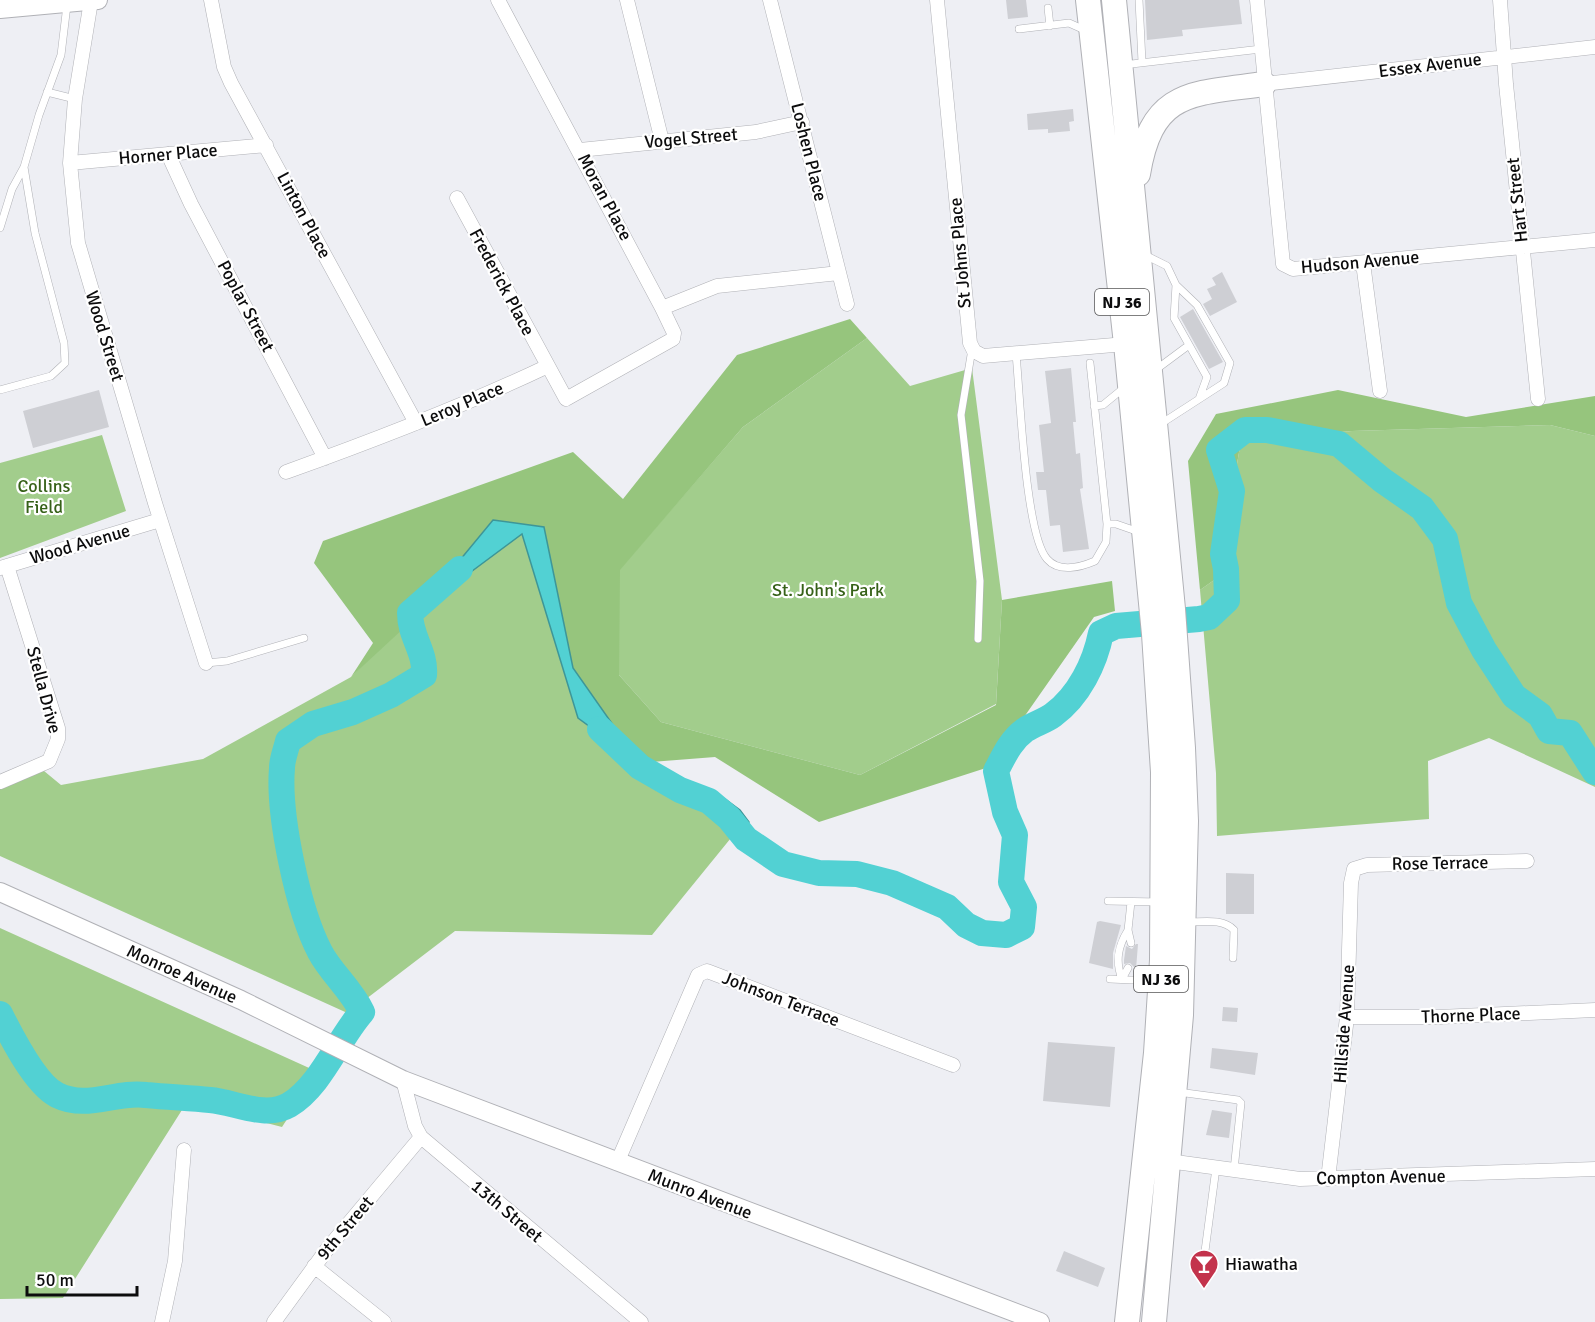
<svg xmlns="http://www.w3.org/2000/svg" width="1595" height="1322" font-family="Signika,sans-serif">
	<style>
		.green { fill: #a2cd8c }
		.forest { fill: #96c57d }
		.water { fill: #52d1d3; stroke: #3d9698; stroke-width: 1.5 }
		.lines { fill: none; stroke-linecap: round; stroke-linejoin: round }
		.river { stroke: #52d1d3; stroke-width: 26 }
		.building { fill: #cecfd4 }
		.service-casing { stroke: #b0b1b6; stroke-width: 8 }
		.minor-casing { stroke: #b0b1b6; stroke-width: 15 }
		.tertiary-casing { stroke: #b0b1b6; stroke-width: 20 }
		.trunk-casing { stroke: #b0b1b6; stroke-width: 26 }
		.service { stroke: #fff; stroke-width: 7 }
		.minor { stroke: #fff; stroke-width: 14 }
		.tertiary { stroke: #fff; stroke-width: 18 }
		.trunk { stroke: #fff; stroke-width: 24 }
		.labels { text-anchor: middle; stroke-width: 4.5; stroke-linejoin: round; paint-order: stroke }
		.shield { fill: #fff; stroke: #555556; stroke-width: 1.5 }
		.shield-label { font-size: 16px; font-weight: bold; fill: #0c0c0d }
		.street-label { font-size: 18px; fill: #0c0c0d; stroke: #fff }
		.park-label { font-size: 18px; fill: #366118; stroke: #fff }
		.poi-label { font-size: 18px; fill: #0c0c0d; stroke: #fff; text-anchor: start }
	</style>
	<rect width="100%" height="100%" fill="#eeeff4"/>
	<!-- green -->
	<path class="green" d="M867 338 910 386 972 368 1002 600 996 704 860 775 661 722 619 675V570L743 427Z
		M1550 425 1595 436V787L1489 738 1428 761 1429 819 1217 836 1216 773 1200 590 1217 578 1241 441 1352 431Z
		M102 435 126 511 0 558V463Z
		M522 533 578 718 735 833 652 935 455 931 366 999 354 1016 0 856V781L38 766 61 785 203 759 351 677 417 612Z
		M0 928 318 1072 282 1127 187 1102 63 1298 0 1299Z"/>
	<!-- forest -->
	<path class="forest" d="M850 319 867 338 743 427 620 570 619 675 661 722 860 775 996 705 1002 600 1112 581 1115 611 1094 617 989 767 819 822 715 757 651 762 620 735 573 668 544 527 493 520 405 627 351 677 373 643 314 563 323 541 573 452 623 499 737 355Z
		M1338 390 1466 417 1595 396V436L1550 425 1352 431 1241 441 1217 578 1200 590 1188 461 1216 414Z"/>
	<!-- water -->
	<path class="water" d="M493 520 544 527 573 668 620 735 666 775 725 799 740 810 749 822 744 832 735 833 578 718 522 534 417 612Z"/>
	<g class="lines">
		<!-- river -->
		<path class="river" d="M600 729 640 767 680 790 709 801 729 818 746 839 783 864 819 873 857 874 892 883 947 907 966 925 982 933 1006 935 1022 927 1024 907 1011 882 1015 835 1005 812 996 771C1004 756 1010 741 1025 730 1034 724 1045 721 1053 715 1079 696 1095 663 1101 633L1116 626 1199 619 1209 617 1227 600 1226 569 1223 554 1232 491 1219 450 1245 430H1267L1339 444 1382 480 1422 508 1445 539 1459 603 1484 650 1514 696 1540 715 1549 731 1570 733 1595 772
			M0 1014C11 1036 35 1084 57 1095 87 1110 115 1091 146 1095 167 1097 188 1098 210 1100 235 1102 265 1119 289 1105 321 1086 338 1039 362 1012 351 989 331 973 320 952 298 910 278 815 282 768 282 759 286 750 288 741L313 724 353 712 391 695 424 675C426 652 410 637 410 613L460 569"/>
	</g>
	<!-- building -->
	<path class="building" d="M1006 0H1026L1028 17 1008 19Z
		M1145 0H1239L1242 24 1182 30 1183 36 1147 40Z
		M1073 109 1074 121 1069 122 1070 131 1048 133V129L1028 130 1027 114Z
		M1222 272 1237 302 1210 316 1203 304 1212 299 1207 289 1216 285 1212 278Z
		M1193 309 1223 362 1209 369 1180 317Z
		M1071 368 1076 422H1073L1076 454 1080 453 1083 488 1080 489 1089 549 1063 552 1060 525 1050 526 1046 490H1038L1036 472H1044L1039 425 1051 423 1045 371Z
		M99 390 109 427 33 448 23 411Z
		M1226 873 1254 874V914H1226Z
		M1100 921 1121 925 1113 953V969L1089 963 1097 922Z
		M1136 944H1138L1136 969 1130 963 1124 964V960L1126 946 1132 949Z
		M1223 1007 1238 1008 1237 1022 1222 1021Z
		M1048 1042 1115 1047 1110 1107 1043 1101Z
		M1212 1048 1258 1053 1255 1075 1210 1068Z
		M1212 1110 1232 1113 1229 1138 1206 1135Z
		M1064 1251 1105 1268 1098 1287 1056 1271Z"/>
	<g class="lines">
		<!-- service casing -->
		<g class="service-casing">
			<path id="service" d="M1139 0 1142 62
				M1048 8 1050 26
				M1019 29 1069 23 1087 31
				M1123 65 1261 49
				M47 92 75 99
				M0 228 12 189 24 167 39 115 61 55 67 5
				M1143 254 1167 266 1176 285 1197 305 1230 363 1224 383 1159 425
				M1176 285 1174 318 1207 377 1199 399
				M972 349 961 415 980 581 978 639
				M1016 354C1020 393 1025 534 1047 559 1059 573 1081 567 1095 561L1106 542 1107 524 1090 363
				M1154 371 1189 345
				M0 390 51 376 65 363 64 343 35 233 24 167
				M1094 406 1103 405 1125 387
				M1107 524H1116L1139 532
				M206 663 227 661 304 638
				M1108 901 1159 902
				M1131 902 1128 930 1131 943
				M1188 922C1203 922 1223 918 1234 930L1233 958
				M1110 979 1155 981
				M1122 979C1115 961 1118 946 1128 930
				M1122 979 1128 968
				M1178 1092 1238 1100 1241 1103 1234 1170
				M1205 1251 1216 1168"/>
		</g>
		<!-- minor casing -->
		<g class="minor-casing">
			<path id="minor" d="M211 0 224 67 231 83 416 423
				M627 0 662 141
				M770 0 847 304
				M937 0 970 343 974 351 983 356 1126 344
				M1257 0 1283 264 1293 269 1595 240
				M1500 0 1506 84 1538 399
				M91 1 75 99 70 163 78 243 155 503 206 663
				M1264 84 1595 47
				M580 150 756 132 802 122
				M168 154 191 204 325 458
				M70 163 266 145
				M457 198 566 399 673 339 674 333 662 308 498 0
				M1363 263 1380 391
				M662 308 717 286 839 273
				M286 472C375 440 462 407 548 366
				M0 568 160 520
				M0 782 49 761 58 739V728L7 566
				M1347 1017H1439L1595 1010
				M403 1080 415 1126 421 1137 641 1322
				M1168 1161 1300 1179 1595 1169
				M617 1163 698 975 707 971 953 1065
				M1328 1179 1347 1017 1351 883 1354 869 1367 865 1527 861
				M314 1266 384 1322
				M162 1322 175 1261 184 1150
				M274 1322 328 1248 421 1137"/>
		</g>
		<!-- tertiary casing -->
		<g class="tertiary-casing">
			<path id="tertiary" d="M0 9 98 0
				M0 892 241 1000 403 1080 1040 1322"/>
		</g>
		<!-- trunk casing -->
		<g class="trunk-casing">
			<path id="trunk" d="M1088 0 1126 344 1154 634 1163 772 1162 960 1156 1053 1127 1322
				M1114 0 1173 609 1183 748 1186 821 1181 1015 1154 1322
				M1138 174C1152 89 1192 94 1264 84"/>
		</g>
		<!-- service -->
		<use href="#service" class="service"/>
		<!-- minor -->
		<use href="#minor" class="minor"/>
		<!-- tertiary -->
		<use href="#tertiary" class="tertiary"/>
		<!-- trunk -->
		<use href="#trunk" class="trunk"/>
	</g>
	<!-- icons -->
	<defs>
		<g id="bar-pin" transform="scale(1.5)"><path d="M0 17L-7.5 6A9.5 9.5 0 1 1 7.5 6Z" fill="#c3334c" stroke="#fff"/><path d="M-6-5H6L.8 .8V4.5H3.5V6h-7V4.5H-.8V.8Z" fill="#fff"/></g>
	</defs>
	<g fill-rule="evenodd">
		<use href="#bar-pin" x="1204" y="1264"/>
	</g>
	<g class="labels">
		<!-- shield labels -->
		<g class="shield">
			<rect x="1095" y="289" width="54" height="26" rx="4.5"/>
			<rect x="1134" y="966" width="54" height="26" rx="4.5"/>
		</g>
		<g class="shield-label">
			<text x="1122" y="308">NJ 36</text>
			<text x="1161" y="985">NJ 36</text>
		</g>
		<!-- street labels -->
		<g class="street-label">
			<text transform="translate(1430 65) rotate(-7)" y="6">Essex Avenue</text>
			<text transform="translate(691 138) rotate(-5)" y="6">Vogel Street</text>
			<text transform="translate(809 152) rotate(76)" y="6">Loshen Place</text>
			<text transform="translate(168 154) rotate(-5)" y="6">Horner Place</text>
			<text transform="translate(605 197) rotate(62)" y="6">Moran Place</text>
			<text transform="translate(1517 200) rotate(-96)" y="6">Hart Street</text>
			<text transform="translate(304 215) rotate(62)" y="6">Linton Place</text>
			<text transform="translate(960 253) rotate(-95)" y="6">St Johns Place</text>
			<text transform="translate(1360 262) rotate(-5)" y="6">Hudson Avenue</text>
			<text transform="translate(502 282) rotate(62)" y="6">Frederick Place</text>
			<text transform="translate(246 306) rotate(62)" y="6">Poplar Street</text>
			<text transform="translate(105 336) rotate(73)" y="6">Wood Street</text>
			<text transform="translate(462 404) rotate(-23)" y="6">Leroy Place</text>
			<text transform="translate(80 544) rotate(-16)" y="6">Wood Avenue</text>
			<text transform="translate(44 690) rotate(75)" y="6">Stella Drive</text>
			<text transform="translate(1440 863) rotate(-1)" y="6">Rose Terrace</text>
			<text transform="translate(182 974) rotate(24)" y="6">Monroe Avenue</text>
			<text transform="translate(781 999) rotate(21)" y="6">Johnson Terrace</text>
			<text transform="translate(1471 1015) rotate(-2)" y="6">Thorne Place</text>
			<text transform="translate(1344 1024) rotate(-86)" y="6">Hillside Avenue</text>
			<text transform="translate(1381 1177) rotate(-1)" y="6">Compton Avenue</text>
			<text transform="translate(700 1194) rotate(21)" y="6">Munro Avenue</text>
			<text transform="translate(507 1211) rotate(40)" y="6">13th Street</text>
			<text transform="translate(345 1228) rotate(-50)" y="6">9th Street</text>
		</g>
		<!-- park labels -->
		<g class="park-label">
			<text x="44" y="492">Collins<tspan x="44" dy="21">Field</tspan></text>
			<text x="828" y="596">St. John's Park</text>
		</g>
		<!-- poi labels -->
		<g class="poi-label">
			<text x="1225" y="1270">Hiawatha</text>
		</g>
	</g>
	<!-- scale -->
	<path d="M27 1286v9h110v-9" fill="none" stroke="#0c0c0d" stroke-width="3"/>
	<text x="36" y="1286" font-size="18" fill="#0c0c0d" stroke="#ffffff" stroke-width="4.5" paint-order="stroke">50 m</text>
</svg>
